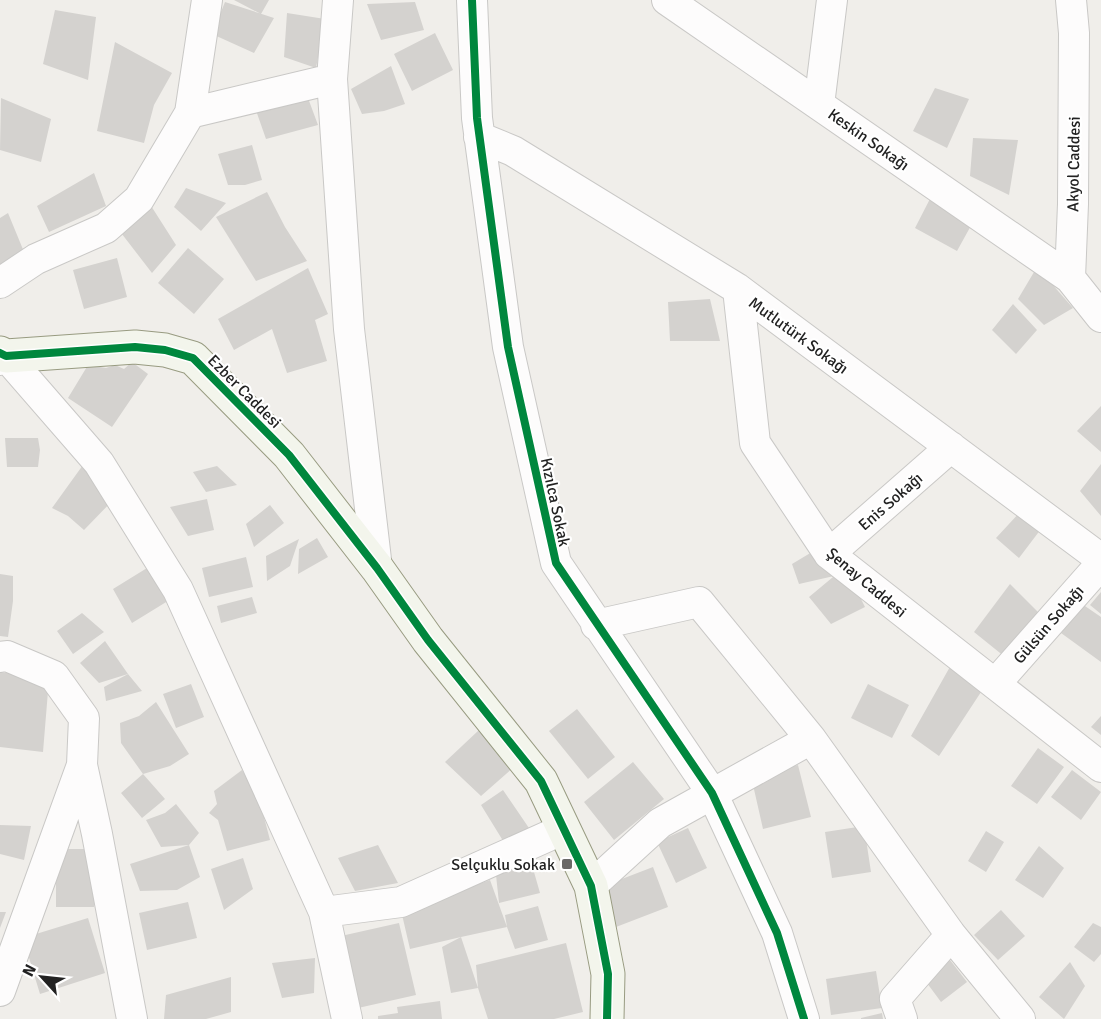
<svg xmlns="http://www.w3.org/2000/svg" width="1101" height="1019" font-family="Signika,sans-serif">
	<style>
		.building { fill: #d4d2cf }
		.lines { fill: none; stroke-linecap: round; stroke-linejoin: round }
		.street-casing { stroke: #c9c8c6; stroke-width: 32 }
		.secondary-casing { stroke: #989b81; stroke-width: 35 }
		.street { stroke: #fdfcfc; stroke-width: 30 }
		.secondary { stroke: #f3f5ec; stroke-width: 33 }
		.cycleway-casing { stroke: #fff; stroke-width: 11 }
		.cycleway { stroke: #00873e; stroke-width: 8 }
		.poi-dot { fill: #6a6968; stroke: #fff; stroke-width: 2 }
		.labels { text-anchor: middle; stroke-width: 4.5; stroke-linejoin: round; paint-order: stroke }
		.street-label { font-size: 16px; fill: #222; stroke: #fff }
		.poi-label { font-size: 16px; fill: #222; stroke: #fff; text-anchor: end }
	</style>
	<rect width="100%" height="100%" fill="#f0eeea"/>
	<!-- building -->
	<path class="building" d="M234 0H269L261 14Z
		M225 2 274 18 254 53 212 34Z
		M415 2 424 30 381 40 367 4Z
		M55 10 96 17 88 80 43 64Z
		M287 13 325 19 316 68 284 57Z
		M435 33 453 70 412 91 394 54Z
		M115 42 172 73 154 105 144 143 97 131Z
		M391 66 405 104 384 111 362 114 351 89Z
		M935 88 969 99 947 148 913 131Z
		M305 90 318 125 266 139 253 102Z
		M1 98 51 119 41 162 0 150Z
		M973 138 1018 140 1009 195 970 176Z
		M252 145 262 180 245 185H228L218 154Z
		M94 173 106 206 49 232 37 206Z
		M186 188 226 203 201 231 174 207Z
		M267 192 285 227 307 261 256 281 216 217Z
		M933 193 973 222 957 251 915 228Z
		M146 198 176 245 152 273 115 225Z
		M8 213 29 264 0 270V218Z
		M188 248 224 279 194 314 158 283Z
		M117 258 127 297 84 309 73 270Z
		M1037 267 1073 308 1044 325 1018 299Z
		M308 268 328 314 315 320 327 361 287 373 272 329 234 350 218 319Z
		M710 299 720 341H670L668 302Z
		M1013 304 1037 330 1016 354 992 330Z
		M132 362 148 374 112 427 68 398 88 365 106 368 115 365 124 369Z
		M1101 406V452L1077 431Z
		M5 438H38L40 450 38 467H7Z
		M88 458 115 498 84 530 68 516 52 508Z
		M1101 464V516L1080 491Z
		M217 466 237 485 206 492 193 472Z
		M207 499 214 530 188 536 170 507Z
		M270 505 284 523 254 547 246 524Z
		M1021 511 1041 529 1019 558 996 538Z
		M317 538 328 557 298 574 299 549Z
		M299 539 290 566 267 581 266 556Z
		M817 549 834 576 799 584 792 564Z
		M246 557 253 587 209 597 202 568Z
		M160 560 176 596 132 623 113 589Z
		M845 567 865 607 831 624 809 597Z
		M0 574 13 576V601L8 637 0 636Z
		M1010 584 1041 615 1005 657 974 632Z
		M1101 592V614L1090 605Z
		M252 597 257 613 221 623 217 606Z
		M1082 604 1101 617V662L1061 633Z
		M82 613 104 632 73 654 57 631Z
		M105 641 128 674 99 683 80 663Z
		M951 665 983 689 939 756 911 736Z
		M0 672 49 679 43 752 0 747Z
		M128 674 142 691 106 701 104 687Z
		M191 684 204 717 176 728 163 694Z
		M868 684 909 705 892 738 851 718Z
		M156 702 189 754 170 766 143 774 121 743 120 723 139 716Z
		M577 709 615 757 588 779 549 731Z
		M1101 716V735L1091 727Z
		M479 730 515 766 481 796 445 762Z
		M1038 748 1064 767 1037 804 1011 786Z
		M633 762 664 799 614 840 584 802Z
		M798 765 811 817 763 829 751 776Z
		M242 770 260 802 270 840 227 851 218 820 209 813 217 804 214 791Z
		M1072 770 1101 792 1081 820 1051 797Z
		M143 774 165 799 142 818 121 793Z
		M503 790 531 831 505 844 481 805Z
		M176 804 199 833 189 845 161 847 146 820 165 813Z
		M0 825 31 826 24 860 0 854Z
		M864 826 871 872 832 878 825 832Z
		M688 828 707 868 676 883 657 842Z
		M986 831 1004 842 986 872 968 861Z
		M189 845 200 877 177 890 140 891 130 864Z
		M378 845 398 883 355 891 338 858Z
		M1039 846 1064 868 1043 898 1015 880Z
		M56 849H94V907H56Z
		M243 858 253 889 224 910 211 869Z
		M530 858 540 893 499 903 496 875Z
		M653 867 668 907 616 927 601 887Z
		M490 880 507 927 505 915 538 906 548 940 515 949 507 927 461 937 478 988 476 965 566 943 583 1012 554 1019H488L478 988 451 993 442 947 461 937 410 949 400 906 451 894Z
		M188 902 197 938 147 950 139 913Z
		M1001 910 1025 936 998 960 974 935Z
		M0 912H6L0 928Z
		M88 918 105 973 40 994 23 938Z
		M399 923 416 995 358 1008 341 936Z
		M1093 923 1101 927V954L1094 962 1074 947Z
		M315 958 314 993 282 998 272 963Z
		M950 960 967 982 941 1002 924 979Z
		M1070 962 1085 986 1064 1019 1039 997Z
		M876 971 882 1008 831 1015 826 979Z
		M231 977V1012L206 1019H164L166 995Z
		M440 1001 442 1019H378V1016L398 1013 397 1007Z
		M882 1013 883 1019H861V1018Z"/>
	<g class="lines">
		<!-- street casing -->
		<g class="street-casing">
			<path id="street" d="M338 0 332 79 349 329 377 568
				M472 0 477 118 508 347 556 563 712 793 777 933 804 1019
				M667 0 1070 278
				M1071 0 1074 33 1073 204 1070 278 1101 317
				M819 105 832 0
				M190 113 207 0
				M479 137 513 151 738 289 1101 559
				M0 283 36 259 106 228 139 199 190 113 332 79
				M738 289 755 443 829 554 1101 767
				M0 360 6 356 99 463 178 590 324 912 347 1019
				M829 554 951 447
				M596 625 699 602 811 739
				M0 657 7 656 54 676 84 718 82 765 97 834 132 1019
				M995 684 1101 564
				M591 886 660 823 811 739 951 935 1020 1019
				M324 912 401 902 564 829
				M0 991 82 765
				M902 1019 895 999 951 935"/>
		</g>
		<!-- secondary casing -->
		<g class="secondary-casing">
			<path id="secondary" d="M0 353 6 356 135 347 165 350 193 358 289 455 377 568 428 640 541 781 591 886 608 974 607 1019"/>
		</g>
		<!-- street -->
		<use href="#street" class="street"/>
		<!-- secondary -->
		<use href="#secondary" class="secondary"/>
		<!-- cycleway casing -->
		<g class="cycleway-casing">
			<path id="cycleway" d="M472 0 477 118 508 347 556 563 712 793 777 933 804 1019
				M0 353 6 356 135 347 165 350 193 358 289 455 377 568 428 640 541 781 591 886 608 974 607 1019"/>
		</g>
		<!-- cycleway -->
		<use href="#cycleway" class="cycleway"/>
	</g>
	<!-- markers -->
	<rect class="poi-dot" x="561" y="858" width="12" height="12" rx="3"/>
	<g class="labels">
		<!-- street labels -->
		<g class="street-label">
			<text transform="translate(869 139) rotate(35)" y="6">Keskin Sokağı</text>
			<text transform="translate(1073 164) rotate(-89)" y="6">Akyol Caddesi</text>
			<text transform="translate(799 335) rotate(36)" y="6">Mutlutürk Sokağı</text>
			<text transform="translate(245 391) rotate(45)" y="6">Ezber Caddesi</text>
			<text transform="translate(890 501) rotate(-41)" y="6">Enis Sokağı</text>
			<text transform="translate(556 502) rotate(78)" y="6">Kızılca Sokak</text>
			<text transform="translate(867 582) rotate(40)" y="6">Şenay Caddesi</text>
			<text transform="translate(1048 624) rotate(-49)" y="6">Gülsün Sokağı</text>
		</g>
		<!-- poi labels -->
		<g class="poi-label">
			<text x="555" y="870">Selçuklu Sokak</text>
		</g>
	</g>
	<!-- north arrow -->
	<g transform="translate(42 977) rotate(297)" stroke="#ffffff" stroke-width="4.5" paint-order="stroke">
	<path d="M0-4.5L10 22L0 15L-10 22Z" fill="#222222"/>
	<text y="-9" font-size="16" font-weight="bold" text-anchor="middle" fill="#222222">N</text>
	</g>
</svg>
